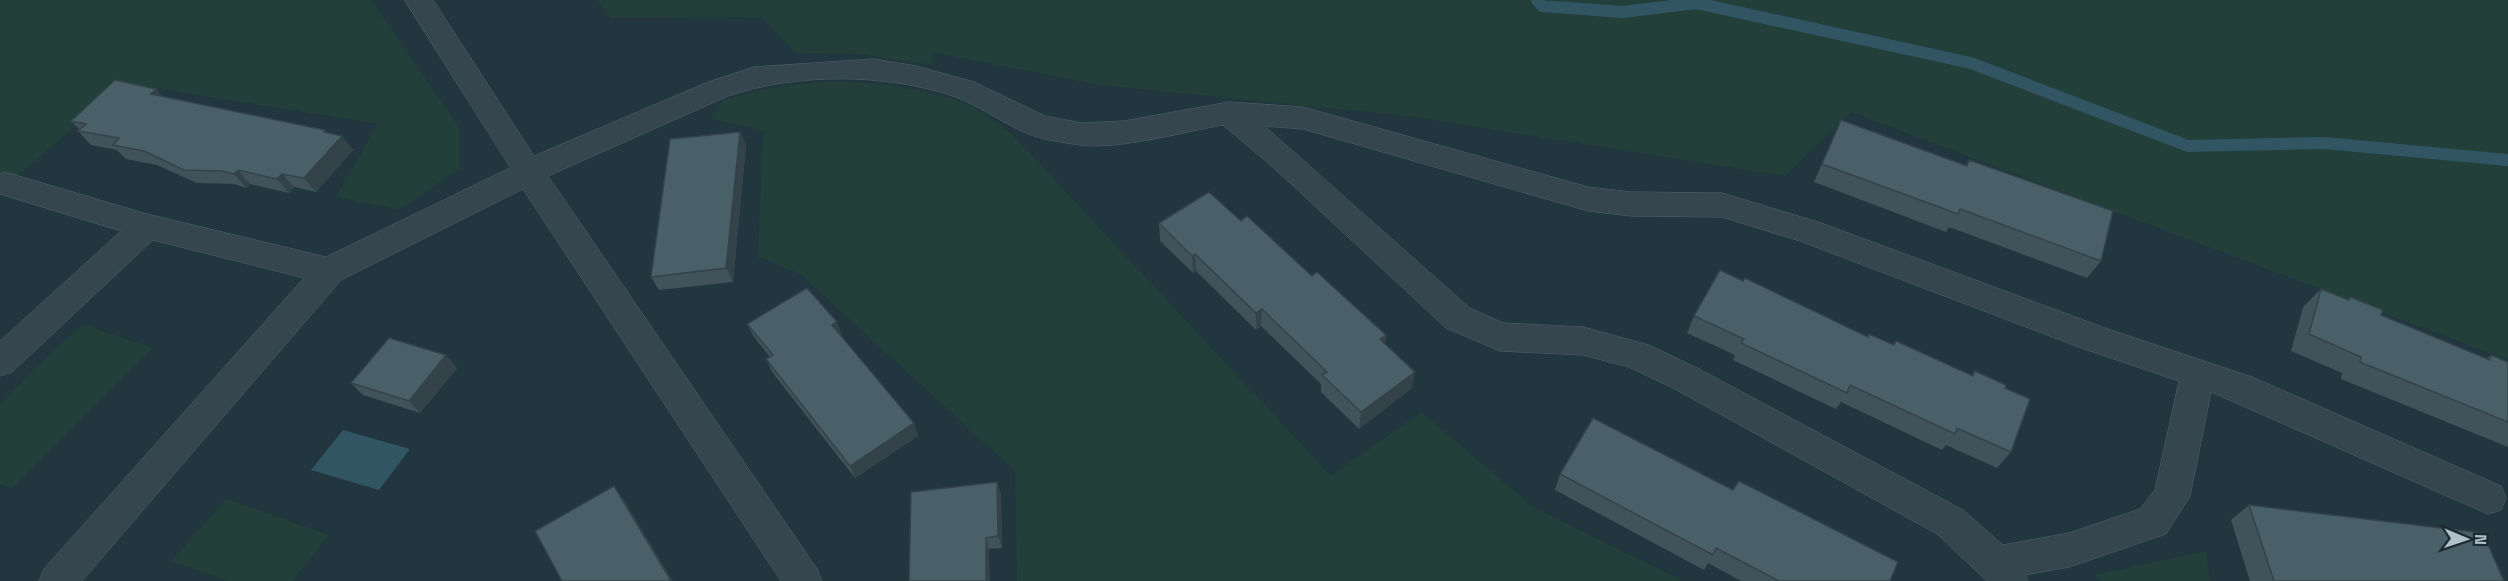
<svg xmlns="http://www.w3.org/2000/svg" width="2508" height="581" font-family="'Space Grotesk',sans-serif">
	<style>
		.green { fill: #233f3a }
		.water { fill: #325564 }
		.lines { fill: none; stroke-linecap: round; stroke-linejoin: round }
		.stream { stroke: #325564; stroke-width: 12 }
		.street-casing { stroke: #53646b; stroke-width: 1 }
		.street { fill: #35464e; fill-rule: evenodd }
		.wall { fill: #40535a }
		.shaded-wall { fill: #34434a }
		.building { fill: #4a6069; stroke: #34434a; stroke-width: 1.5 }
	</style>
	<rect width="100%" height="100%" fill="#21363e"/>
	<!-- green -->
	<path class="green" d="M0 0H371L459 127V169L400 210 336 197 378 124 125 83 0 191Z
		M598 0H2508V360L1851 112 1785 176 1408 116 1099 85 932 52 933 65 857 54 796 53 761 17 610 18Z
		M831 81C876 83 920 87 962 102 980 109 994 121 1009 131L1331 476 1421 412 1533 507 1683 581H1017L1015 471 800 274 758 257 763 130 711 119 723 100 775 87Z
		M82 324 153 348 12 489 0 484V403Z
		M226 499 329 535 292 581H227L172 561Z
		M2206 551 2210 581H2101L2094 575Z"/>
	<!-- water -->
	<path class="water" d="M343 430 410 449 379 490 311 470Z"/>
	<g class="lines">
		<!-- stream -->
		<path class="stream" d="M1537 0 1542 6 1623 12 1696 3 1971 63 2188 146 2324 143 2508 160"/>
		<!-- street casing -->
		<g class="street-casing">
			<path id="street" d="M405 0H433L534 156 708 82 754 67 874 59 916 66 974 82 1045 116 1082 123 1124 121 1229 102 1303 107 1588 187 1631 192 1722 193 1821 223 2105 328 2252 377 2501 486 2506 498 2501 510 2488 514 2211 392 2190 496 2166 534 2069 567 2025 575 2028 581H1987L1937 534 1675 389 1629 367 1583 355 1500 351 1446 328 1274 168 1223 125C1182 132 1120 150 1079 145 1062 142 1042 140 1026 133 1001 122 978 105 953 96 884 73 797 73 728 96L548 176 817 569 822 581H781L523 189 341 280 82 581H39L44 569 304 278 153 240 12 372 0 376V341L121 231 0 194V174L5 172 147 214 326 257 510 168ZM1265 126 1303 129 1588 211 1631 216 1722 217 1800 241 2084 349 2179 381 2155 490 2140 509 2069 533 2003 545 1963 510 1699 369 1649 345 1583 327 1503 323 1470 308Z"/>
		</g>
		<!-- street -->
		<use href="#street" class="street"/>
	</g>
	<!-- wall -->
	<path class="wall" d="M156 89 163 97 325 130 327 133 342 136 353 150 316 192 294 187 289 193 250 184 246 188 234 184 197 183 157 165 126 159 117 150 91 145 78 131 80 130 71 121Z
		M1841 120 1966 165 1969 160 2101 261 2087 278 1949 227 1946 232 1814 182Z
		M740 132 746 145 733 282 659 290 651 277Z
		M1241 221 1386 335 1385 344 1412 388 1359 429 1321 392V384L1261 326 1256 330 1196 271 1193 273 1160 241 1159 223Z
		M2321 289 2347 300 2350 297 2381 315 2486 359 2491 355 2508 362V447L2341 379 2342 373 2291 351 2303 307Z
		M1694 316 1868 337 1893 344 1896 341 1971 376 1975 371 2005 388 2011 452 1997 468 1946 445 1942 450 1841 402 1836 409 1733 360 1735 355 1687 333Z
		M747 324 842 335 841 336 914 423 918 436 855 478 772 372 766 359 770 357 754 337Z
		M446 355 457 368 420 413 363 395 351 383Z
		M1560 474 1890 581H1741L1708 563 1704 570 1555 490Z
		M997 482 1001 494 1002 548 989 549 909 581Z
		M2249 505 2504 581H2250L2231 520Z"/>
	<!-- shaded-wall -->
	<path class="shaded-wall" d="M156 89 168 103 151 94Z
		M325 130 335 144 342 136 353 150 316 192 304 178Z
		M740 132 746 145 733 282 726 268Z
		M238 170 250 184 246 188 234 174Z
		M282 174 294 187 289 193 277 179Z
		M1195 254 1196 271 1193 273 1192 256Z
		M1262 309 1261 326 1256 330V313Z
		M837 322 842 335 838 338 832 325Z
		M1386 335 1384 352 1380 339Z
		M446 355 457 368 420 413 409 401Z
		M1415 372 1412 388 1359 429 1361 412Z
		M914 423 918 436 855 478 850 466Z
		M997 482 1001 494 1002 548 998 536Z
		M614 486 623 498 673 581H671Z
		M986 538 989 549 990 581H986Z"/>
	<!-- building -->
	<path class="building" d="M115 80 156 89 151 94 325 130 324 132 342 136 304 178 282 174 277 179 238 170 234 174 222 171 184 170 144 151 113 145 119 138 78 131 86 124 71 121Z
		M1841 120 1967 166 1969 160 2113 211 2101 261 1960 209 1958 214 1822 164Z
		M740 132 726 268 651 277 670 139Z
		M1209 192 1241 221 1247 216 1312 276 1317 272 1386 335 1380 339 1415 372 1361 412 1322 375 1327 372 1262 309 1256 313 1195 254 1192 256 1159 223Z
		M1720 270 1743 281 1745 278 1868 337 1869 334 1894 345 1896 341 1973 376 1975 371 2006 385 2005 388 2030 399 2011 452 1957 428 1955 434 1850 385 1847 393 1741 343 1744 339 1694 316Z
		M807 288 837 322 832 325 914 423 850 466 766 359 773 355 747 324Z
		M2321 289 2349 300 2350 297 2383 310 2381 315 2490 360 2491 355 2508 362V422L2360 362 2361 357 2309 334Z
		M389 338 446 355 409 401 351 383Z
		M1593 418 1733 490 1739 481 1898 562 1890 581H1779L1716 548 1713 555 1560 474Z
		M997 482 998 536 986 538V581H909L911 492Z
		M614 486 671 581H562L535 531Z
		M2249 505 2483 533 2504 581H2274Z"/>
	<!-- north arrow -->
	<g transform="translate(2466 539) rotate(92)" stroke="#1b2b32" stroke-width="4.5" paint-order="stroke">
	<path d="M0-4.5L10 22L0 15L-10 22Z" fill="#b1c1c9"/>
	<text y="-9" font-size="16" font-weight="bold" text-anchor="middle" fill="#b1c1c9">N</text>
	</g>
</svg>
